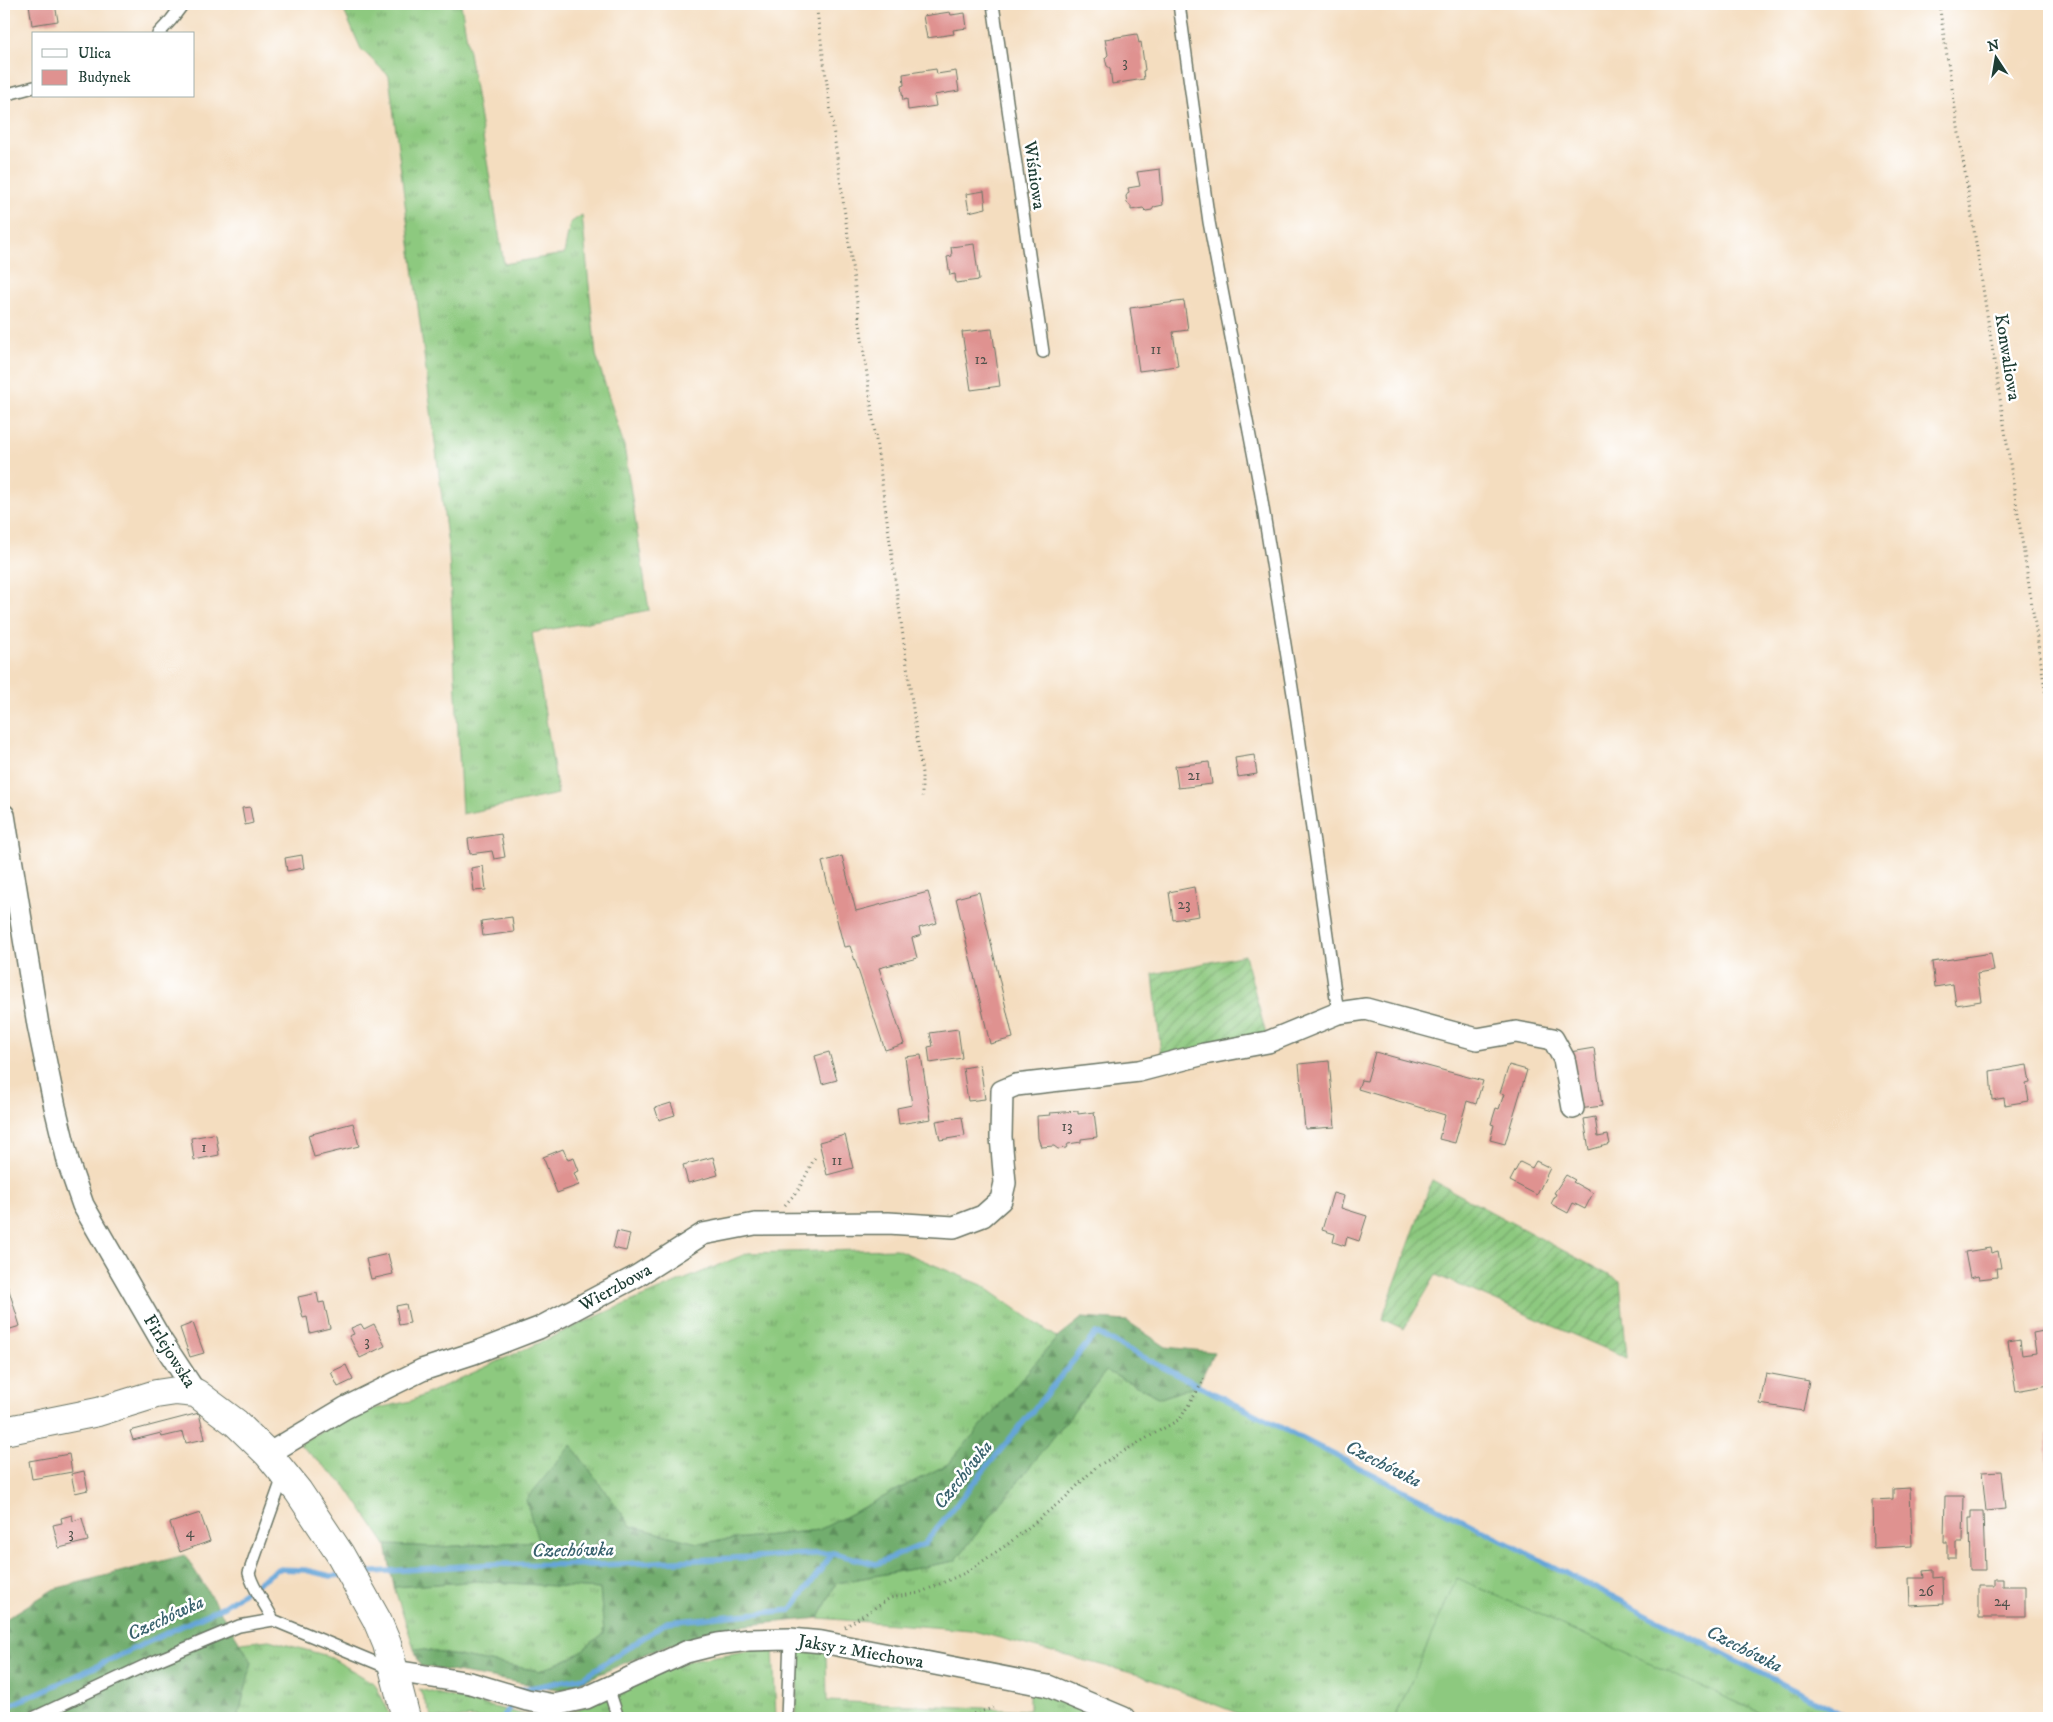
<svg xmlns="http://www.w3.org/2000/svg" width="2053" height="1722" font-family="'IM FELL DW Pica',serif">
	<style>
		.grass { fill: url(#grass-tufts); stroke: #56835a }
		.forest { fill: url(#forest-firs); stroke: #487551 }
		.garden { fill: url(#garden-furrows); stroke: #56835a }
		.pitch { fill: #8dc97f; stroke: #56835a }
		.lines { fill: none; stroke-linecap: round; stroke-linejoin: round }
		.stream { stroke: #65a5d8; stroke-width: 5.5 }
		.building { fill: #df9290 }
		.service-casing { stroke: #6a7565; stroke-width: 14 }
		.minor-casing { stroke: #6a7565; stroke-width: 24 }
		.tertiary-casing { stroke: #6a7565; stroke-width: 30 }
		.path { stroke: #6a7565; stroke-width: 3; stroke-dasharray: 1 4; stroke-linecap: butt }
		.service { stroke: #fff; stroke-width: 11 }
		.minor { stroke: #fff; stroke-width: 21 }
		.tertiary { stroke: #fff; stroke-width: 28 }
		.labels { text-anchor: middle; stroke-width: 5; stroke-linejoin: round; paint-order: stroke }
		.number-label { font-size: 15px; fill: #4f524b }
		.street-label { font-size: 18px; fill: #1f3d34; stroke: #fff }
		.water-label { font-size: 19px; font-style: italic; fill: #38616d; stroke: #fff }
	</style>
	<defs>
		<pattern id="grass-tufts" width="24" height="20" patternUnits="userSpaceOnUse" patternTransform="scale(1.25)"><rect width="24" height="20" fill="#8dc97f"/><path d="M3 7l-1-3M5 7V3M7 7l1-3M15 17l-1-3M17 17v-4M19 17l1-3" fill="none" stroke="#73a469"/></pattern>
		<pattern id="forest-firs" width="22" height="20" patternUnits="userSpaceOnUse" patternTransform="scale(1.25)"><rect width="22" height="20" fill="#72ad6e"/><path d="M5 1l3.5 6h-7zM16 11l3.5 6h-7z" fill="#5d8e5b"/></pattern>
		<pattern id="garden-furrows" width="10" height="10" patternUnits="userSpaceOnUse" patternTransform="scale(1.25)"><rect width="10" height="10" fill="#8dc97f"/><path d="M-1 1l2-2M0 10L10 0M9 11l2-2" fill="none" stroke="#73a469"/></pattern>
	</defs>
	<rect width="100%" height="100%" fill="#fff"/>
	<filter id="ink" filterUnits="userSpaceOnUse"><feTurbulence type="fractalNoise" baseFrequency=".02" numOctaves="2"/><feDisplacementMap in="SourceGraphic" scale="10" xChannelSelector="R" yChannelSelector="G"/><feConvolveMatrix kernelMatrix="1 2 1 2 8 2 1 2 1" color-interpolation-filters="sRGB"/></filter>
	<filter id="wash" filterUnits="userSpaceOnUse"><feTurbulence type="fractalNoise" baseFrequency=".0096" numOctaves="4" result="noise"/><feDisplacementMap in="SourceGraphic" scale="20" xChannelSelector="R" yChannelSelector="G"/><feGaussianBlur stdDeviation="1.12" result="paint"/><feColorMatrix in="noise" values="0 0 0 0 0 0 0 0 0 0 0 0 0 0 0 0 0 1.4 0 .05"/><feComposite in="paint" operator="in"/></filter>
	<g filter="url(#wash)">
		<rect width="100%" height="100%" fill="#f4ddbf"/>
		<!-- grass -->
		<path class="grass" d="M341 4H461L504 264 564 254 570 223 582 215 596 355 624 446 649 610 532 633 558 794 462 814 449 554 389 76 361 49Z
			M896 1249 982 1285 1057 1338 948 1464 819 1530 697 1543 631 1526 571 1445 538 1541 440 1547 386 1545 345 1485 299 1444 350 1414 411 1401 611 1310 748 1253Z
			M1106 1371 1161 1398 1198 1385 1849 1718H1772L1457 1579 1395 1718H1250L1139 1675 970 1630 819 1618 836 1583 955 1561Z
			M479 1581 600 1589 604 1633 575 1656 539 1671 414 1648 394 1587Z
			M269 1640 328 1656 375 1684 392 1718H238L252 1662 240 1643Z
			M773 1647 776 1718H558L690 1660Z
			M799 1649 826 1650 827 1701 1029 1710V1690L1099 1718H796Z
			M419 1689 539 1718H433Z"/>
		<!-- forest -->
		<path class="forest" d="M1082 1318 1127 1321 1166 1347 1214 1352 1198 1385 1161 1398 1106 1371 955 1561 836 1583 819 1618 737 1626 659 1648 563 1690 420 1666 414 1648 539 1671 575 1656 604 1633 600 1589 479 1581 394 1587 386 1545 440 1547 538 1541 526 1500 571 1445 631 1526 697 1543 819 1530 948 1464 1057 1338Z
			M185 1555 252 1662 238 1718H4V1620L54 1589Z"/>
		<!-- garden -->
		<path class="garden" d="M1245 955 1268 1042 1162 1065 1153 974Z
			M1432 1180 1620 1281 1627 1358 1436 1275 1404 1329 1382 1319Z"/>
		<!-- pitch -->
		<path class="pitch" d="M1457 1578 1772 1718H1395Z"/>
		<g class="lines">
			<!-- stream -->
			<path class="stream" d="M359 1573 495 1564 599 1565 833 1553 876 1564 924 1544 1096 1333 1849 1718
				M520 1690 584 1677 667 1622 791 1610 833 1553
				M4 1708 76 1676 224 1606 278 1569 305 1570 331 1576 342 1575
				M503 1718 514 1699"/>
		</g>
		<g id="blocks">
			<!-- building -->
			<path class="building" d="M29 4H55L58 21 32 25Z
				M950 12 951 15 965 13 967 28 953 30 954 34 927 38 923 16Z
				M1137 34 1139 43 1141 42 1145 70 1143 71 1144 79 1112 84 1110 68 1107 66 1105 58 1108 55 1105 39Z
				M936 69 937 74 956 71 959 91 934 95 936 106 908 110 907 99 903 100 901 86 904 85 903 74Z
				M1160 169 1163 205 1154 207 1152 210 1146 211 1143 208 1131 210V206L1127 203 1126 196 1129 192 1128 188 1140 186 1137 172Z
				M984 191 986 208 969 212 966 194Z
				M974 244 979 280 956 283 955 274 950 275 947 257 952 256 951 247Z
				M1184 301 1188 330 1173 332 1178 366 1139 371 1130 308Z
				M992 329 1000 386 971 390 962 332Z
				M1254 755 1257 774 1238 777 1235 758Z
				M1209 762 1212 784 1178 788 1175 766Z
				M250 807 253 823 245 825 242 808Z
				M501 834 505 857 494 859 492 851 470 854 468 839Z
				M302 855 304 868 287 871 285 858Z
				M842 856 856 911 928 892 937 923 919 928 921 935 912 938 917 958 879 968 904 1044 885 1050 850 946 844 947 822 862Z
				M483 866 486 890 474 891 471 868Z
				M1194 887 1199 916 1173 920 1169 892Z
				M979 892 1013 1038 990 1044 956 898Z
				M512 917 514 932 483 936 481 921Z
				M1991 953 1994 971 1977 974 1981 1001 1956 1005 1953 984 1935 987 1932 962Z
				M958 1029 962 1058 930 1063 928 1047 933 1046 930 1033Z
				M1594 1048 1602 1106 1579 1109 1570 1052Z
				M829 1052 837 1080 822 1084 815 1056Z
				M1375 1052 1483 1081 1476 1104 1467 1101 1455 1143 1439 1139 1445 1115 1358 1089 1361 1080 1367 1081Z
				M921 1055 931 1119 899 1124 897 1108 912 1105 905 1057Z
				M1329 1061 1335 1127 1305 1129 1299 1064Z
				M980 1065 985 1099 968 1101 963 1068Z
				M1509 1065 1527 1070 1505 1144 1490 1140 1494 1125 1491 1124 1496 1108 1499 1109 1504 1094 1500 1093Z
				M2027 1065 2030 1083 2026 1084 2029 1101 2005 1105 2004 1098 1992 1100 1990 1071Z
				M671 1103 675 1115 659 1120 655 1108Z
				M1078 1111V1114L1094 1112 1097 1137 1081 1139V1142L1068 1144 1066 1148 1058 1149 1054 1146 1041 1147 1038 1138 1037 1116 1051 1115 1050 1113Z
				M962 1117 965 1136 940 1140 936 1121Z
				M1595 1117 1598 1137 1608 1135 1610 1144 1589 1150 1584 1119Z
				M353 1123 359 1146 314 1157 308 1135Z
				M213 1134 216 1135 219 1155 194 1160 191 1138Z
				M845 1135 853 1168 827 1175 819 1142Z
				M563 1149 568 1160 574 1158 579 1171 574 1173 579 1185 557 1193 543 1157Z
				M713 1157 718 1175 688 1183 683 1165Z
				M1536 1161 1550 1168 1537 1195 1510 1181 1520 1162 1532 1168Z
				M1566 1175 1575 1180 1573 1182 1593 1193 1585 1209 1573 1203 1568 1213 1551 1204 1556 1194 1554 1193Z
				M1333 1193 1344 1196 1341 1208 1367 1216 1359 1241 1347 1237 1345 1246 1333 1242 1335 1234 1322 1230Z
				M617 1231 630 1234 626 1251 613 1248Z
				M1990 1248 1991 1253 1998 1251 2001 1268H1996L1997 1277 1979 1279 1978 1276 1970 1278 1965 1252Z
				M388 1254 393 1274 371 1279 366 1259Z
				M8 1287 20 1326 4 1331V1288Z
				M317 1293 319 1303 324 1302 330 1328 310 1333 307 1317 303 1318 298 1297Z
				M406 1304 410 1323 399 1325 396 1306Z
				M193 1323 204 1353 190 1357 180 1328Z
				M361 1324 364 1329 374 1324 385 1346 360 1358 349 1336 354 1334 351 1328Z
				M2049 1330V1385L2016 1391 2008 1342 2020 1340 2022 1355 2036 1353 2033 1333Z
				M346 1365 353 1380 338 1387 331 1372Z
				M1766 1373 1809 1381 1803 1411 1760 1404Z
				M199 1413 205 1439 186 1443 183 1432 162 1437 161 1433 133 1440 130 1431Z
				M2046 1434H2049V1475H2048Z
				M69 1454 72 1472 32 1479 29 1461Z
				M84 1471 88 1490 75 1493 71 1474Z
				M2001 1471 2005 1509 1986 1511 1982 1472Z
				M1910 1488 1912 1546 1873 1548 1872 1500 1893 1499V1489Z
				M1945 1496H1964L1963 1542H1956V1558H1947V1542H1944Z
				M1971 1511H1983L1985 1570H1970L1969 1518H1971Z
				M200 1513 210 1541 180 1552 170 1523Z
				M72 1515 73 1521 82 1518 88 1541 59 1548 53 1525 62 1523 61 1518Z
				M1933 1570V1578L1942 1577 1943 1604 1910 1606 1909 1578H1924L1923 1571Z
				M1994 1579H2003V1586H2025V1617H1979V1586H1994Z"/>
		</g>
	</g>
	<g filter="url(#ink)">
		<use href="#blocks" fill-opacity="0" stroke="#6a7565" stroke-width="1"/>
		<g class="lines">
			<!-- service casing -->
			<g class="service-casing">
				<path id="service" d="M993 4 1043 352
					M1179 4 1209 222 1260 489 1293 694 1338 1013
					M158 34 171 20 183 4
					M4 95 34 87
					M273 1620C266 1604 253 1590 249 1573L283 1477
					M608 1687 618 1718
					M33 1718 146 1665 239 1626 273 1620 391 1669
					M787 1718 790 1639"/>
			</g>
			<!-- minor casing -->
			<g class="minor-casing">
				<path id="minor" d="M4 815 38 1025 55 1107 69 1165 83 1205 161 1340 196 1393
					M268 1454 345 1408 422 1370 474 1353 539 1328 637 1276 703 1234 755 1224 888 1223 954 1227 983 1216 1001 1200 1005 1183 1001 1137 1002 1091 1016 1085 1139 1071 1204 1054 1268 1042 1338 1013 1366 1009 1477 1039 1516 1032 1553 1039 1564 1059 1573 1108
					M395 1671 470 1683 527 1700 554 1705 586 1698 686 1652 718 1644 748 1640 790 1639 822 1642 1048 1686 1124 1718"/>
			</g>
			<!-- tertiary casing -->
			<g class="tertiary-casing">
				<path id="tertiary" d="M4 1431 98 1412 156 1394 176 1391 196 1393 236 1423 268 1454 298 1491 340 1554 377 1620 387 1644 406 1718"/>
			</g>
			<!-- path -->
			<path class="path" d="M816 4 917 738 922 773V797
				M1939 4 2049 715
				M785 1205 799 1189 816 1155
				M845 1627 890 1598 919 1593 965 1573 1008 1544 1066 1497 1096 1467 1180 1419 1205 1378
				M843 1718H859
				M959 1718 993 1708"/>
			<!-- service -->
			<use href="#service" class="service"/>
			<!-- minor -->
			<use href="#minor" class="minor"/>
			<!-- tertiary -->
			<use href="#tertiary" class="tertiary"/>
		</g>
	</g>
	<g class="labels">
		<!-- number labels -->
		<g class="number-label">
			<text x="1125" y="67">3</text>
			<text x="1156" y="354">11</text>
			<text x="981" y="364">12</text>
			<text x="1194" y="780">21</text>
			<text x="1184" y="909">23</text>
			<text x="1067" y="1131">13</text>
			<text x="204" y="1152">1</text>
			<text x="837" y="1165">11</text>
			<text x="367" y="1346">3</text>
			<text x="190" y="1537">4</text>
			<text x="71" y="1538">3</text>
			<text x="1926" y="1596">26</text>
			<text x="2002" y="1606">24</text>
		</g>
		<!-- street labels -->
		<g class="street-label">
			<text transform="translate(1035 175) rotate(82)" y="6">Wiśniowa</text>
			<text transform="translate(2008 357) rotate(81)" y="6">Konwaliowa</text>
			<text transform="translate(615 1287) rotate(-29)" y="6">Wierzbowa</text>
			<text transform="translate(170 1351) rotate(58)" y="6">Firlejowska</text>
			<text transform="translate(861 1651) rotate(10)" y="6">Jaksy z Miechowa</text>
		</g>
		<!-- water labels -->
		<g class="water-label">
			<text transform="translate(1384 1463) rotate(27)" y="7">Czechówka</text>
			<text transform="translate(962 1474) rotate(-51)" y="7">Czechówka</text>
			<text transform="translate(573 1549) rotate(-1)" y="7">Czechówka</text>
			<text transform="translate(165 1617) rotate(-25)" y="7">Czechówka</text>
			<text transform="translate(1745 1648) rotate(27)" y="7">Czechówka</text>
		</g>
	</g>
	<!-- margin -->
	<rect width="2053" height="1722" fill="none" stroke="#fff" stroke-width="20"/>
	<!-- legend -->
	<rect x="32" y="32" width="162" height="65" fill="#ffffff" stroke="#a5b1ae"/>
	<rect x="42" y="49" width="25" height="8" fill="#ffffff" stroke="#a5b1ae"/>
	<text x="78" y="58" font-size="15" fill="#1f3d34">Ulica</text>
	<rect x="42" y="70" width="25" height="15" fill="#df9290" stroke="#a5b1ae"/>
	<text x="78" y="82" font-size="15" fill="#1f3d34">Budynek</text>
	<!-- north arrow -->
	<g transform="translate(1996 58) rotate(348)" stroke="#ffffff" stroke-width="4" paint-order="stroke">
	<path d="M0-4L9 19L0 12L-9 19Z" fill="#1f3d34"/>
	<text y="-8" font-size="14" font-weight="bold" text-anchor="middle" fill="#1f3d34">N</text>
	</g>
</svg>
